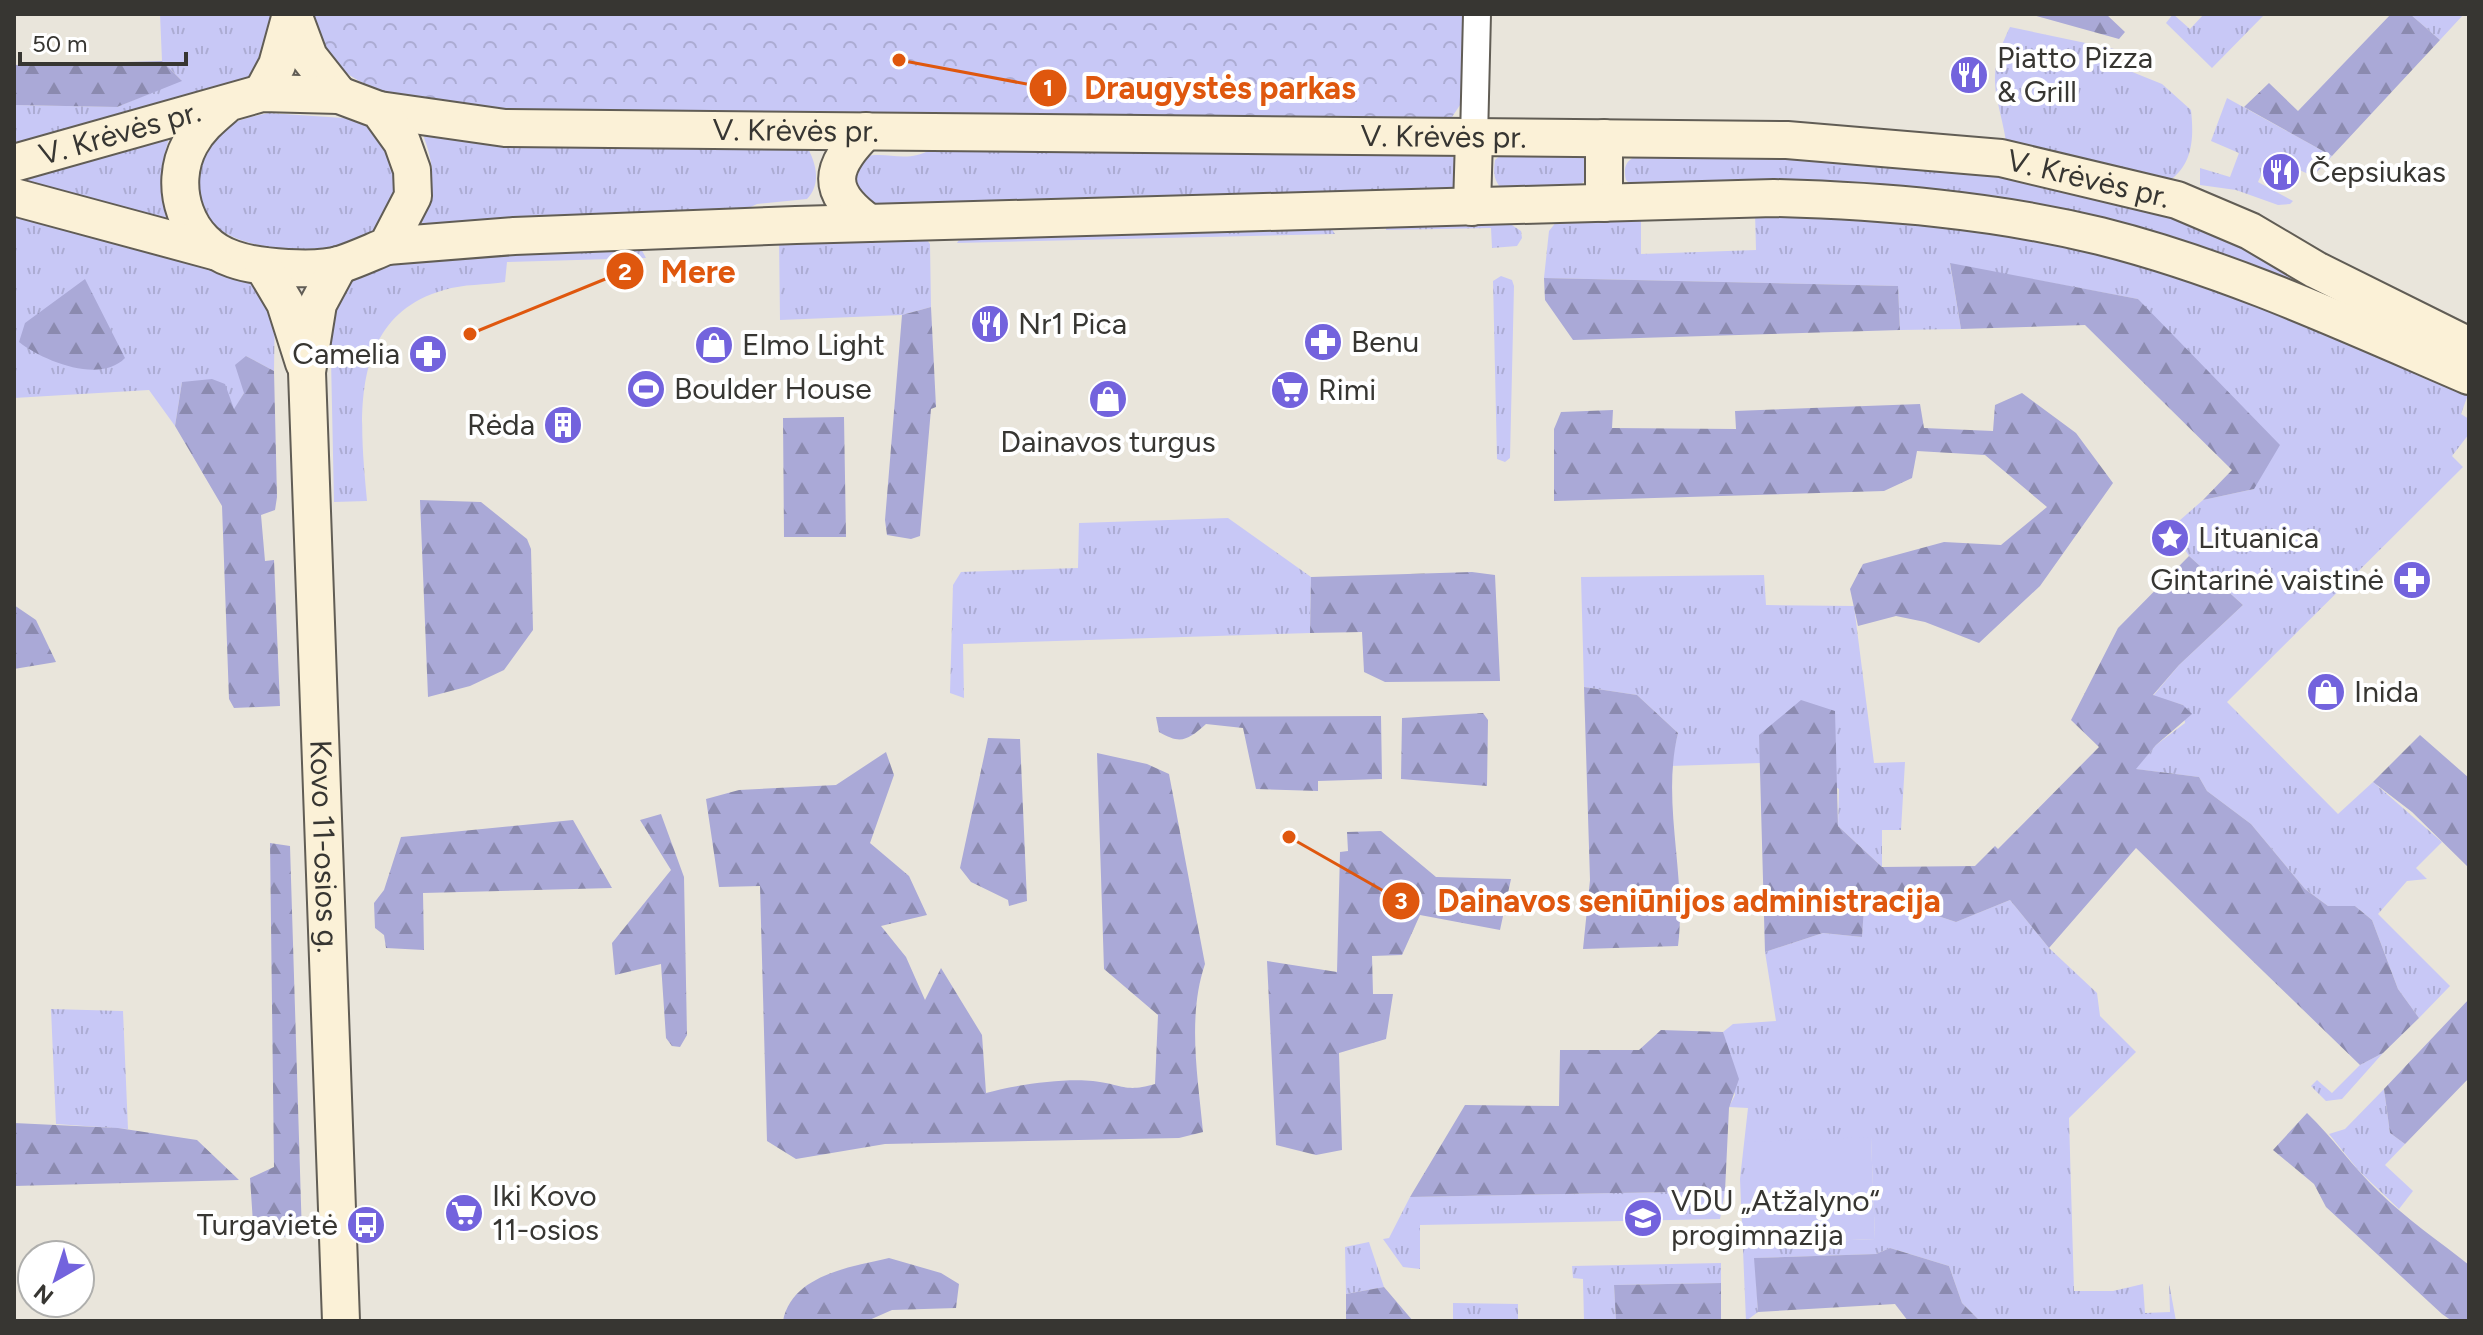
<svg xmlns="http://www.w3.org/2000/svg" width="2483" height="1335" font-family="Figtree,sans-serif">
	<style>
		.grass { fill: url(#grass-tufts); fill-rule: evenodd }
		.forest { fill: url(#forest-firs) }
		.park { fill: url(#park-crowns) }
		.pitch { fill: #c8c8f6 }
		.lines { fill: none; stroke-linecap: round; stroke-linejoin: round }
		.minor-casing { stroke: #615d55; stroke-width: 30 }
		.secondary-casing { stroke: #615d55; stroke-width: 40 }
		.minor { stroke: #fff; stroke-width: 26 }
		.secondary { stroke: #fbf1d7; stroke-width: 36 }
		.labels { text-anchor: middle; stroke-width: 8; stroke-linejoin: round; paint-order: stroke }
		.poi-label { font-size: 30px; fill: #373632; stroke: #fff; text-anchor: start }
		.street-label { font-size: 30px; fill: #373632; stroke: #fff }
		.leader { fill: none; stroke: #df570e; stroke-width: 3 }
		.callout-dot { fill: #df570e; stroke: #fff; stroke-width: 3 }
		.mark-label { font-size: 24px; text-anchor: middle; font-weight: bold; fill: #fff }
		.callout-label { font-size: 32px; text-anchor: middle; font-weight: bold; fill: #df570e; stroke: #fff; stroke-width: 8; stroke-linejoin: round; paint-order: stroke }
	</style>
	<defs>
		<pattern id="grass-tufts" width="24" height="20" patternUnits="userSpaceOnUse" patternTransform="scale(2)"><rect width="24" height="20" fill="#c8c8f6"/><path d="M3 7l-1-3M5 7V3M7 7l1-3M15 17l-1-3M17 17v-4M19 17l1-3" fill="none" stroke="#acacd3"/></pattern>
		<pattern id="forest-firs" width="22" height="20" patternUnits="userSpaceOnUse" patternTransform="scale(2)"><rect width="22" height="20" fill="#aaa9d7"/><path d="M5 1l3.5 6h-7zM16 11l3.5 6h-7z" fill="#8b8aaf"/></pattern>
		<pattern id="park-crowns" width="20" height="18" patternUnits="userSpaceOnUse" patternTransform="scale(2)"><rect width="20" height="18" fill="#c8c8f6"/><path d="M2 6a3 3 0 1 1 6 0M12 15a3 3 0 1 1 6 0" fill="none" stroke="#acacd3"/></pattern>
	</defs>
	<rect width="100%" height="100%" fill="#e9e5db"/>
	<!-- grass -->
	<path class="grass" d="M160 14H276L256 79 14 149V105L117 107 181 80 162 61Z
		M2173 14 2190 29 2204 14 2264 15 2212 68 2166 23Z
		M2410 14H2464L2440 40Z
		M2010 27 2119 50 2115 65 2162 84 2191 110C2194 138 2193 164 2169 181L2007 147C1999 93 1983 82 2010 27Z
		M2227 98 2332 156 2313 176 2269 157 2258 182 2293 201 2290 204 2278 205 2236 190 2200 185V168L2230 177 2239 153 2211 141Z
		M269 113 358 119 380 134 399 173C396 188 393 207 384 220 356 259 252 256 218 228 189 204 195 152 223 129 235 120 254 116 269 113Z
		M421 130 806 145C816 162 822 183 807 199L757 204 738 213 419 231C434 190 438 171 421 130Z
		M170 135C159 170 158 200 178 232L14 183V176Z
		M932 149 1446 153 1456 159 1457 183 1451 191 867 212 844 166C880 142 899 168 932 149Z
		M1506 151 1583 156C1607 200 1533 192 1507 193 1494 183 1493 176 1495 160Z
		M1652 152 1957 165 2136 201 2213 230 2299 278 2296 286 2228 263 1633 187 1626 180C1621 159 1634 156 1652 152Z
		M14 209 248 276 275 301 274 371 246 356 244 393 234 410 182 382 175 426 149 390 14 398Z
		M1755 212 1857 213 2074 246 2244 295 2469 392 2461 414 2469 419V434L2452 456 2463 467 2227 702 2338 814 2373 782 2442 842 2416 868 2427 879 2407 881 2378 914 2450 986 2419 1018 2398 989 2372 920 2355 906H2328L2305 889 2251 824 2207 791 2199 777 2135 769 2156 745 2185 723 2183 705 2153 696 2179 665 2243 605 2189 556 2171 528 2203 500 2254 489 2138 299 1950 264 1961 329 1900 330 1898 286 1544 278 1549 231 1561 216 1641 214V254L1756 250Z
		M1503 219 1521 231 1522 238 1517 246 1492 248 1491 228 1386 230V223Z
		M1331 228 1335 234 957 243 962 235Z
		M924 236 930 244 931 307 902 315 780 320 779 238Z
		M638 243 646 258 507 262 505 282C486 285 463 284 444 290 347 317 360 423 367 501L334 502 330 312 340 292 359 275 410 260Z
		M1501 276 1512 280 1514 286 1510 458 1505 462 1497 459 1493 281Z
		M1228 518 1311 577 1310 633 963 644 964 698 950 693 953 585 961 572 1078 568 1079 523Z
		M1764 575 1766 605 1854 606 1874 763 1905 762 1901 830H1882V867L1838 826 1839 789 1759 735 1761 763 1670 766 1678 733 1637 695 1584 687 1581 577Z
		M1864 892 1956 922 2010 900 2049 948 2097 993 2100 1016 2136 1052 2069 1118 2074 1291H2113L2143 1284 2145 1313 2170 1312 2169 1283 2176 1321H1980L1962 1303 1949 1266 1890 1248 1876 1254 1755 1258 1758 1312 1746 1321 1740 1179 1748 1108 1729 1107 1735 1095 1723 1032 1733 1024 1776 1021 1765 952 1823 933 1862 937ZM1871 1138 1875 1239 1752 1244Z
		M51 1009 123 1011 128 1129 56 1124Z
		M2383 1053 2342 1099 2326 1101 2311 1086 2317 1080 2332 1093 2360 1065Z
		M2384 1089 2390 1133 2405 1144 2385 1165 2413 1191 2399 1209 2359 1171 2329 1134 2345 1129Z
		M1725 1191 1720 1219 1420 1225V1269L1403 1267 1383 1239 1389 1238 1410 1197Z
		M1369 1242 1384 1287 1346 1294 1345 1247Z
		M1721 1263V1283L1614 1285 1616 1321H1584L1583 1279 1573 1278 1572 1266Z
		M1453 1303 1518 1304V1321H1453Z"/>
	<!-- forest -->
	<path class="forest" d="M2029 14H2106L2125 32 2119 39Z
		M2391 14H2410L2440 40 2332 156 2244 107 2269 83 2298 111Z
		M162 61 182 81 117 107 14 105V65Z
		M1950 263 2138 299 2280 445 2254 489 2203 500 2232 470 2085 325 1961 329Z
		M1544 278 1898 286 1900 330 1573 340 1545 300Z
		M85 279 125 358C100 384 43 361 19 342L25 323Z
		M931 307 936 407 931 409 920 536 911 539 887 535 885 520 902 315Z
		M246 356 274 371 277 497 275 510 261 515 265 561 274 560 280 706 234 708 229 699 222 506 175 426 182 382 212 379 225 384 234 409 244 393 235 365Z
		M2022 393 2076 433 2113 483 2040 586 1979 643 1925 622 1896 616 1858 626 1850 589 1863 564 1944 542 2001 545 2047 507 1985 455 1917 451 1912 478 1884 491 1554 501V429L1561 412 1613 410 1612 428 1736 429 1735 411 1920 404 1924 428 1993 431 1995 405Z
		M844 417 846 537H784L783 418Z
		M420 500 481 502 527 539 531 549 533 630 504 670 470 686 428 697Z
		M2189 556 2243 605 2179 665 2153 695 2183 705 2192 714 2156 745 2136 769 2199 777 2207 791 2251 824 2305 889 2328 906H2355L2372 920 2398 989 2419 1018 2383 1053 2360 1065 2136 848 2049 948 2010 900 1956 922 1865 892 1862 937 1823 933 1765 952 1759 735 1801 700 1835 711 1838 826 1882 867 1975 866 1995 846 1998 849 2099 747 2071 720 2118 628Z
		M1472 572 1495 575 1500 681 1385 682 1364 672 1362 632 1310 633 1311 577Z
		M14 605 36 620 56 662 14 669Z
		M1584 687 1637 695 1678 733C1661 803 1687 875 1678 946L1583 949 1590 880Z
		M1483 713 1488 720 1487 786 1401 779 1402 718Z
		M1381 716 1382 779 1318 781V791L1256 789 1243 728 1206 724C1188 740 1181 745 1159 732L1156 717Z
		M2420 735 2469 778V868L2412 812 2373 782Z
		M988 738 1020 739 1027 901 1009 906 1008 900 971 882 960 868Z
		M886 752 894 775 870 843 909 876 927 915 881 926 906 957 925 1000 941 968 982 1035 986 1093C1015 1085 1063 1078 1093 1081 1122 1084 1124 1093 1155 1084L1158 1015 1104 969 1097 753 1147 764 1169 774 1205 964C1187 1017 1198 1078 1203 1132L1179 1138 885 1144 796 1159 767 1141 760 886 719 887 706 799 739 790 836 785Z
		M661 814 684 877 687 1035 680 1047 672 1046 666 1038 661 964 615 975 612 943 671 870 640 820Z
		M573 820 612 888 423 893 424 950 386 948 384 935 375 928 374 903 384 890 401 837Z
		M1381 831 1436 877 1511 879 1500 930 1420 915 1402 955 1372 956 1373 994H1393L1386 1039 1339 1053 1342 1150 1316 1155 1276 1145 1267 961 1337 972 1340 852 1348 851 1347 832Z
		M270 843 290 846 302 1236 254 1238 250 1178 274 1167Z
		M2469 999V1078L2405 1144 2390 1133 2384 1089Z
		M1661 1030 1723 1032 1739 1079 1729 1108 1725 1191 1410 1197 1465 1105 1559 1106 1560 1050H1639Z
		M2307 1113C2333 1138 2352 1166 2378 1191 2405 1218 2439 1241 2469 1265V1321H2452L2442 1314 2326 1207 2314 1184 2273 1150Z
		M14 1123 118 1128 197 1140 239 1180 14 1186Z
		M1890 1248 1949 1266 1962 1303 1980 1321H1908L1895 1304 1758 1312 1754 1258 1876 1254Z
		M889 1258 941 1273 959 1284 956 1308 892 1310 867 1321H783C792 1275 850 1267 889 1258Z
		M1721 1283V1321H1616L1614 1285Z
		M1384 1287 1413 1321H1346V1294Z"/>
	<!-- park -->
	<path class="park" d="M308 14H1466L1464 99 1450 120 534 117C468 109 364 107 321 49 315 40 312 25 308 14Z"/>
	<!-- pitch -->
	<path class="pitch" d="M1871 1137 1875 1239 1752 1244 1747 1142Z"/>
	<g class="lines">
		<!-- minor casing -->
		<g class="minor-casing">
			<path id="minor" d="M1474 138 1477 14"/>
		</g>
		<!-- secondary casing -->
		<g class="secondary-casing">
			<g id="secondary">
				<path d="M293 14 309 57 339 95"/>
				<path d="M262 93 277 65 291 14"/>
				<path id="s1" d="M379 110 505 128 1787 140 2001 158 2177 200 2250 231 2316 270 2469 346"/>
				<path d="M866 131C829 168 825 191 869 223"/>
				<path d="M1604 138V203"/>
				<path id="s2" d="M14 163 262 93 339 95 379 110 402 142 412 170 413 196 387 246C372 252 357 259 342 264 317 272 258 268 233 259 186 244 167 186 190 144 199 127 213 116 227 104"/>
				<path d="M14 197 214 251"/>
				<path d="M1472 207 1474 138"/>
				<path d="M387 246 514 236 796 225 1774 198C1884 201 1993 210 2100 236 2228 268 2348 324 2469 376"/>
				<path id="s3" d="M339 265 318 304 307 372 341 1321"/>
				<path d="M263 266 285 303 304 363"/>
			</g>
		</g>
		<!-- minor -->
		<use href="#minor" class="minor"/>
		<!-- secondary -->
		<use href="#secondary" class="secondary"/>
	</g>
	<!-- icons -->
	<defs>
		<g id="restaurant-disc" transform="scale(2)"><circle r="9.5" fill="#7363dd" stroke="#fff"/><path d="M-5-6h1v4h1v-4h1v4h1v-4h1v5L-1.5 .5V6h-2V.5L-5-1ZM5-6V6H3V1.5H1.5Q1.5-4 5-6Z" fill="#fff"/></g>
		<g id="pharmacy-disc" transform="scale(2)"><circle r="9.5" fill="#7363dd" stroke="#fff"/><path d="M-2-6h4v4h4v4h-4v4h-4v-4h-4v-4h4Z" fill="#fff"/></g>
		<g id="shop-disc" transform="scale(2)"><circle r="9.5" fill="#7363dd" stroke="#fff"/><path d="M-5-2.5h2.3a2.7 3.5 0 0 1 5.4 0H5L5.5 6h-11ZM-1.5-2.5h3a1.5 2.3 0 0 0-3 0Z" fill="#fff"/></g>
		<g id="stadium-disc" transform="scale(2)"><circle r="9.5" fill="#7363dd" stroke="#fff"/><path d="M0-5a6.5 5 0 1 0 0 10a6.5 5 0 1 0 0-10ZM-3.5-1.8h7v3.6h-7Z" fill="#fff"/></g>
		<g id="supermarket-disc" transform="scale(2)"><circle r="9.5" fill="#7363dd" stroke="#fff"/><path d="M-6-5.5h2.5l.6 2H6L4.5 2H-2.5L-4.4-4H-6ZM-1.5 3.2a1.3 1.3 0 1 0 .1 0ZM3 3.2a1.3 1.3 0 1 0 .1 0Z" fill="#fff"/></g>
		<g id="building-disc" transform="scale(2)"><circle r="9.5" fill="#7363dd" stroke="#fff"/><path d="M-4-6H4V6H1V3H-1V6H-4ZM-2.5-4.3h1.7v1.8h-1.7ZM.8-4.3h1.7v1.8H.8ZM-2.5-1h1.7V.8h-1.7ZM.8-1h1.7V.8H.8Z" fill="#fff"/></g>
		<g id="sight-disc" transform="scale(2)"><circle r="9.5" fill="#7363dd" stroke="#fff"/><path d="M0-6L1.8-2.2L6-1.7L2.9 1.2L3.7 5.4L0 3.3L-3.7 5.4L-2.9 1.2L-6-1.7L-1.8-2.2Z" fill="#fff"/></g>
		<g id="school-disc" transform="scale(2)"><circle r="9.5" fill="#7363dd" stroke="#fff"/><path d="M0-5L7-2L0 1L-7-2ZM-4 1L0 2.5L4 1V4Q0 6-4 4Z" fill="#fff"/></g>
		<g id="bus-disc" transform="scale(2)"><circle r="9.5" fill="#7363dd" stroke="#fff"/><path d="M-5-6H5V4H4V6H2V4H-2V6H-4V4H-5ZM-3.5-4V0h7V-4ZM-3.5 1.2v1.5H-2V1.2ZM2 1.2v1.5H3.5V1.2Z" fill="#fff"/></g>
	</defs>
	<g fill-rule="evenodd">
		<use href="#restaurant-disc" x="1969" y="75"/>
		<use href="#restaurant-disc" x="2281" y="172"/>
		<use href="#restaurant-disc" x="990" y="324"/>
		<use href="#pharmacy-disc" x="1323" y="342"/>
		<use href="#shop-disc" x="714" y="345"/>
		<use href="#pharmacy-disc" x="428" y="354"/>
		<use href="#stadium-disc" x="646" y="389"/>
		<use href="#supermarket-disc" x="1290" y="390"/>
		<use href="#shop-disc" x="1108" y="399"/>
		<use href="#building-disc" x="563" y="425"/>
		<use href="#sight-disc" x="2170" y="538"/>
		<use href="#pharmacy-disc" x="2412" y="580"/>
		<use href="#shop-disc" x="2326" y="692"/>
		<use href="#supermarket-disc" x="464" y="1213"/>
		<use href="#school-disc" x="1643" y="1218"/>
		<use href="#bus-disc" x="366" y="1225"/>
	</g>
	<g class="labels">
		<!-- poi labels -->
		<g class="poi-label">
			<text x="1997" y="68">Piatto Pizza<tspan x="1997" dy="34">&amp; Grill</tspan></text>
			<text x="2309" y="182">Čepsiukas</text>
			<text x="1018" y="334">Nr1 Pica</text>
			<text x="1351" y="352">Benu</text>
			<text x="742" y="355">Elmo Light</text>
			<text x="400" y="364" text-anchor="end">Camelia</text>
			<text x="674" y="399">Boulder House</text>
			<text x="1318" y="400">Rimi</text>
			<text x="535" y="435" text-anchor="end">Rėda</text>
			<text x="1108" y="452" text-anchor="middle">Dainavos turgus</text>
			<text x="2198" y="548">Lituanica</text>
			<text x="2384" y="590" text-anchor="end">Gintarinė vaistinė</text>
			<text x="2354" y="702">Inida</text>
			<text x="492" y="1206">Iki Kovo<tspan x="492" dy="34">11-osios</tspan></text>
			<text x="1671" y="1211">VDU „Atžalyno“<tspan x="1671" dy="34">progimnazija</tspan></text>
			<text x="338" y="1235" text-anchor="end">Turgavietė</text>
		</g>
		<!-- street labels -->
		<g class="street-label">
			<text dy="10" stroke="none"><textPath href="#s1" startOffset="418">V. Krėvės pr.</textPath></text>
			<text dy="10" stroke="none"><textPath href="#s2" startOffset="110">V. Krėvės pr.</textPath></text>
			<text dy="10" stroke="none"><textPath href="#s1" startOffset="1066">V. Krėvės pr.</textPath></text>
			<text dy="10" stroke="none"><textPath href="#s1" startOffset="1714">V. Krėvės pr.</textPath></text>
			<text dy="10" stroke="none"><textPath href="#s3" startOffset="588">Kovo 11-osios g.</textPath></text>
		</g>
	</g>
	<!-- callouts -->
	<path class="leader" d="M899 60L1048 88M470 334L625 271M1289 837L1401 901"/>
	<g class="callout-dot">
		<circle cx="899" cy="60" r="8"/>
		<circle cx="470" cy="334" r="8"/>
		<circle cx="1289" cy="837" r="8"/>
		<circle cx="1048" cy="88" r="20"/>
		<circle cx="625" cy="271" r="20"/>
		<circle cx="1401" cy="901" r="20"/>
	</g>
	<g class="mark-label">
		<text x="1048" y="96">1</text>
		<text x="625" y="280">2</text>
		<text x="1401" y="909">3</text>
	</g>
	<g class="callout-label">
		<text x="1220" y="99">Draugystės parkas</text>
		<text x="698" y="283">Mere</text>
		<text x="1689" y="912">Dainavos seniūnijos administracija</text>
	</g>
	<!-- border -->
	<rect width="2483" height="1335" fill="none" stroke="#373632" stroke-width="32"/>
	<!-- north arrow -->
	<g transform="translate(56 1279) rotate(219)"><circle r="38" fill="#ffffff" stroke="#afafad" stroke-width="2"/>
	<path d="M0-6L14 30L0 20L-14 30Z" fill="#7363dd"/>
	<text y="-12" font-size="22" font-weight="bold" text-anchor="middle" fill="#373632">N</text>
	</g>
	<!-- scale -->
	<path d="M20 52v12h166v-12" fill="none" stroke="#373632" stroke-width="4"/>
	<text x="32" y="52" font-size="24" fill="#373632" stroke="#ffffff" stroke-width="6" paint-order="stroke">50 m</text>
</svg>
